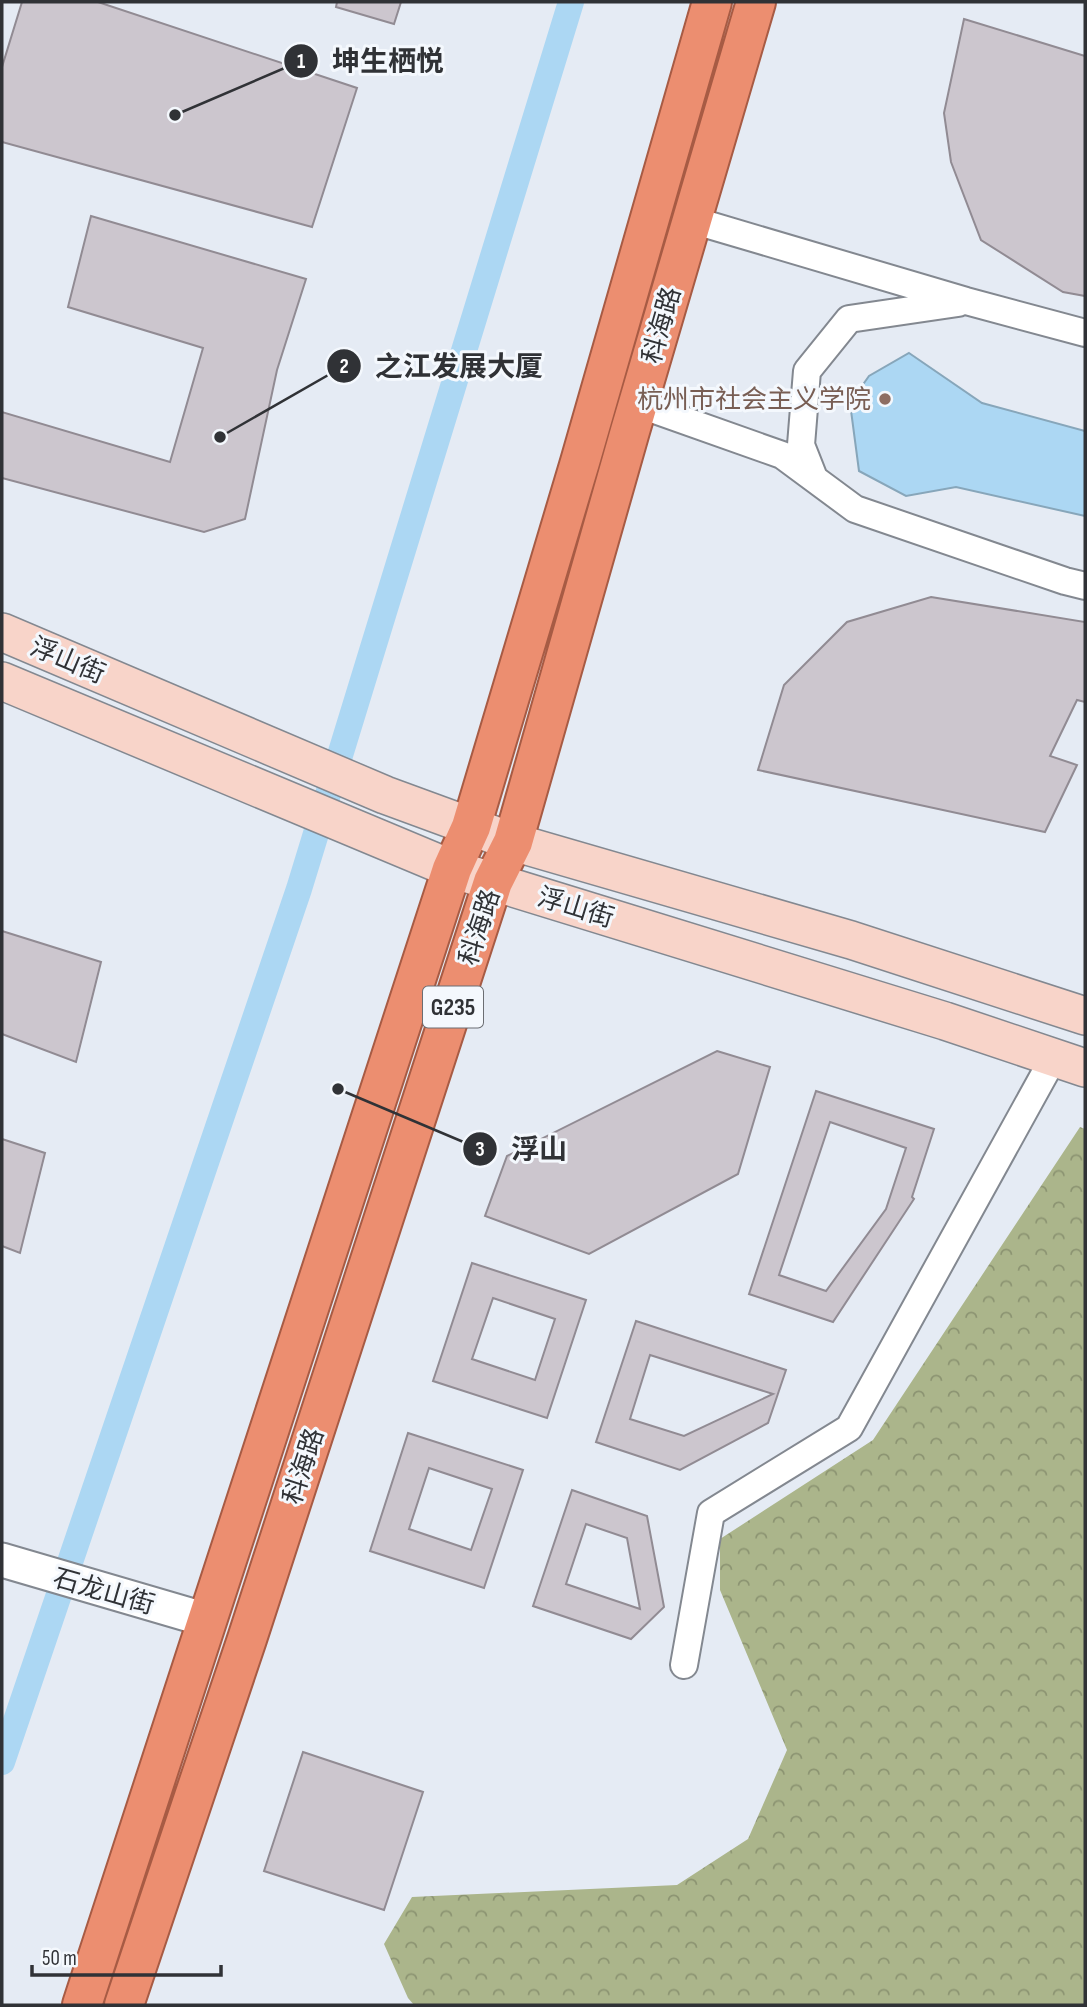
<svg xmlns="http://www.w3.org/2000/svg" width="1087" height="2007" font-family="'Sofia Sans Condensed','Noto Sans SC',sans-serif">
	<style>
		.forest { fill: url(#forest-crowns) }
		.water { fill: #acd7f3; stroke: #87a6ba; stroke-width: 2 }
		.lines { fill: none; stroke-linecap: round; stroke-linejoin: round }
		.canal { stroke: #acd7f3; stroke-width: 26 }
		.building { fill: #ccc6ce; stroke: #918b93; stroke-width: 2; fill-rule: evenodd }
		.minor-casing { stroke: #838890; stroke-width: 30 }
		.tertiary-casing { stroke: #838890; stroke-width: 37 }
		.secondary-casing { stroke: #838890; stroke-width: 40 }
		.trunk-casing { stroke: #a75b44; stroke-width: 42 }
		.minor { stroke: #fff; stroke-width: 26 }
		.tertiary { stroke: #fff; stroke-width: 33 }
		.secondary { stroke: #f8d4c9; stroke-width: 37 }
		.trunk { stroke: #ec8e70; stroke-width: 38 }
		.education-dot { fill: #8d6e63; stroke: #f4f8fd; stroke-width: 2.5 }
		.labels { text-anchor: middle; stroke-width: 6; stroke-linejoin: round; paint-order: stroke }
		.shield { fill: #f4f8fd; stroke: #6b6d72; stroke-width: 2 }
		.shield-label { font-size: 24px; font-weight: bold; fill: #303236 }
		.street-label { font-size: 26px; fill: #303236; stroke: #f4f8fd }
		.education-label { font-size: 26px; fill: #785e54; stroke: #f4f8fd; text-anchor: end }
		.leader { fill: none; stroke: #303236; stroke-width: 2.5 }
		.callout-dot { fill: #303236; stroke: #f4f8fd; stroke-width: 2.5 }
		.mark-label { font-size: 21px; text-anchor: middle; font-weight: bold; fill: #fff }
		.callout-label { font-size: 28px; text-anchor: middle; font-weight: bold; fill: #303236; stroke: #f4f8fd; stroke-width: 6; stroke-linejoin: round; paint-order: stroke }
	</style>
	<defs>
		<pattern id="forest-crowns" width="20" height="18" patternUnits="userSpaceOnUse" patternTransform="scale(1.75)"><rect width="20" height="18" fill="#abb58b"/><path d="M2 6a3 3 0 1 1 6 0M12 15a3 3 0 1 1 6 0" fill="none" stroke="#8c9472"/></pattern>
	</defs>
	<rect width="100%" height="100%" fill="#e5ebf4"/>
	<!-- forest -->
	<path class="forest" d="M1080 1127 1085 1129V2005H414L408 1998 384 1944 412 1897 677 1885 748 1839 787 1750 720 1590V1539L873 1440Z"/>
	<!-- water -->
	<path class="water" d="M909 353 982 403 1085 431V516L956 487 906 496 859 471 850 403 869 376Z"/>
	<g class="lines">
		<!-- canal -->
		<path class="canal" d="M2 1762 299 889 571 2"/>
	</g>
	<!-- building -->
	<path class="building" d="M22 2H98L357 88 312 227 2 142V67Z
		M337 2H401L394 24 336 7Z
		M964 19 1085 56V296L1063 292 981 240 951 162 944 113Z
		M91 216 306 279 277 370 245 519 204 532 2 478V412L170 462 203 348 68 307Z
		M931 597 1085 622V702L1077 700 1050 756 1077 765 1045 832 758 770 784 685 847 622Z
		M2 931 101 962 76 1062 2 1034Z
		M717 1051 770 1067 738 1174 589 1254 485 1216 507 1156Z
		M816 1091 934 1129 912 1197 914 1199 833 1322 749 1294ZM830 1122 906 1148 886 1209 826 1291 779 1275Z
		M2 1139 45 1153 20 1253 2 1246Z
		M472 1263 586 1300 547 1418 433 1381ZM493 1298 555 1319 535 1380 472 1359Z
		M636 1321 786 1370 768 1423 680 1470 596 1442ZM650 1355 773 1394 684 1436 630 1419Z
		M408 1433 523 1470 484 1588 370 1551ZM429 1468 492 1489 471 1550 409 1529Z
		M572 1490 647 1516 664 1607 631 1639 533 1606ZM586 1524 627 1538 640 1609 566 1584Z
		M303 1752 423 1792 384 1910 264 1871Z"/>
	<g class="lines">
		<!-- minor casing -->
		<g class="minor-casing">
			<path id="minor" d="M692 220 966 301 1085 333
				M638 404 782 455 855 509 1065 581 1085 586
				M814 478 801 445 807 371 849 319 958 303
				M684 1665 711 1513 849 1428 1054 1057"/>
		</g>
		<!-- tertiary casing -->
		<g class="tertiary-casing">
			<path id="tertiary" d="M2 1560 207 1620"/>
		</g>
		<!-- secondary casing -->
		<g class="secondary-casing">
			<path id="secondary" d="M2 632 385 795 513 842 851 940 1085 1016
				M2 681 452 869 945 1021 1085 1068"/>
		</g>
		<!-- trunk casing -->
		<g class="trunk-casing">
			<path id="trunk" d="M82 2005 452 869 471 827 580 462 712 2
				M124 2005 247 1639 493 882 513 842 630 431 756 2"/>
		</g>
		<!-- minor -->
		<use href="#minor" class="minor"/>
		<!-- tertiary -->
		<use href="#tertiary" class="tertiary"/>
		<!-- secondary -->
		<use href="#secondary" class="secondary"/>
		<!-- trunk -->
		<use href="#trunk" class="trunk"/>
	</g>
	<!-- markers -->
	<circle class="education-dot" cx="885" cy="399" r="7"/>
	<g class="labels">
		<!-- shield labels -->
		<rect class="shield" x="423" y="986.5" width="60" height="41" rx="5"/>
		<g class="shield-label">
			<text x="453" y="1015">G235</text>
		</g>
		<!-- street labels -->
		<g class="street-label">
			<text transform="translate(661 325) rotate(-74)" y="9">科海路</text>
			<text transform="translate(68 660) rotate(23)" y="9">浮山街</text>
			<text transform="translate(576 907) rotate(17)" y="9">浮山街</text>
			<text transform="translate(479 927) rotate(-72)" y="9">科海路</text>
			<text transform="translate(303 1466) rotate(-72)" y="9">科海路</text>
			<text transform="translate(104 1591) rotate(16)" y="9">石龙山街</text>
		</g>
		<!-- education labels -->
		<g class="education-label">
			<text x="871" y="408">杭州市社会主义学院</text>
		</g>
	</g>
	<!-- callouts -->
	<path class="leader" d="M175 115L301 61M220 437L344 366M338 1089L480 1149"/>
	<g class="callout-dot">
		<circle cx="175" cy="115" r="7"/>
		<circle cx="220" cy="437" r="7"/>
		<circle cx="338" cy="1089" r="7"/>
		<circle cx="301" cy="61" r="18"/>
		<circle cx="344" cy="366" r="18"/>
		<circle cx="480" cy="1149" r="18"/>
	</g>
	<g class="mark-label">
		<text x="301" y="68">1</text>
		<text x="344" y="373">2</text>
		<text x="480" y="1156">3</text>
	</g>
	<g class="callout-label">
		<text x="388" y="71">坤生栖悦</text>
		<text x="459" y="376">之江发展大厦</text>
		<text x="539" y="1159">浮山</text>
	</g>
	<!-- border -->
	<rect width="1087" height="2007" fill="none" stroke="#303236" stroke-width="7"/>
	<!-- scale -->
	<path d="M32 1965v10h189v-10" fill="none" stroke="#303236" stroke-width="3.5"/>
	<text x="42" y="1965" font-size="21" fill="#303236" stroke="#f4f8fd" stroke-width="5" paint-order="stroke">50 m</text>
</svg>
